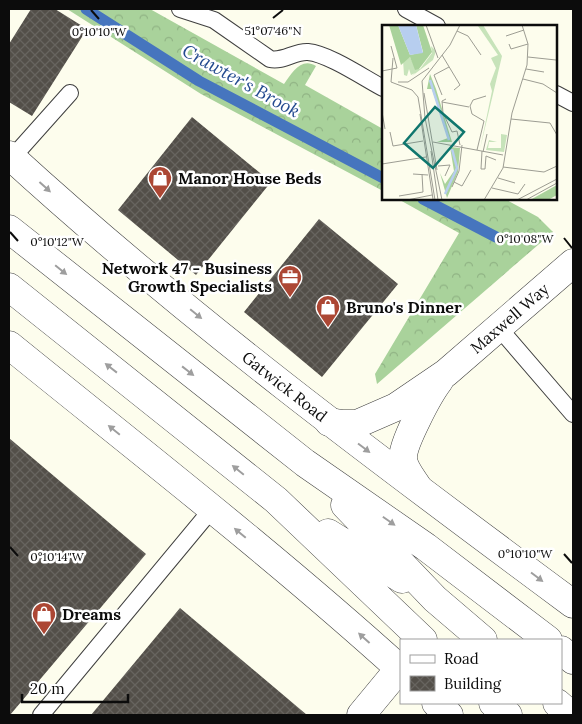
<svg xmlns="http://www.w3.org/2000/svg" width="582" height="724" font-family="Lora,serif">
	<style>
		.forest { fill: url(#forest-crowns) }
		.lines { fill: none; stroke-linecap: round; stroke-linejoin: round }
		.stream { stroke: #4675be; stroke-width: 11 }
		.building { fill: url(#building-cross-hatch) }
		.service-casing { stroke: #3f3f3f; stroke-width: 18 }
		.minor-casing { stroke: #3f3f3f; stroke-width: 29 }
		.tertiary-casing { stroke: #3f3f3f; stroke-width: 29 }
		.service { stroke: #fff; stroke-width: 16 }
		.minor { stroke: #fff; stroke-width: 28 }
		.tertiary { stroke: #fff; stroke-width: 28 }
		.oneway { fill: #9e9e9e }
		.ticks { fill: none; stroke: #0c0c0c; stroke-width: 2 }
		.labels { text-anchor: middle; stroke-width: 5; stroke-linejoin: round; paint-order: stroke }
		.poi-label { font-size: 16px; font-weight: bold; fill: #0c0c0c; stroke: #fff; text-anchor: start }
		.street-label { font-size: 16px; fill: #0c0c0c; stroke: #fff }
		.water-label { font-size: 18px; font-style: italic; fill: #234a8f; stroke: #fff }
		.inset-river { fill: none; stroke: #b7ceef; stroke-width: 2.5 }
		.inset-road { fill: none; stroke: #9d9d93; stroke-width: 1 }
		.view { fill: #0f766e; fill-opacity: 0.15; stroke: #0f766e; stroke-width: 2.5 }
		.inset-edge { fill: none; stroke: #0c0c0c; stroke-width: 2.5 }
		.ticks-label { font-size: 12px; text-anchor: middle; fill: #0c0c0c; stroke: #fff; stroke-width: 5; stroke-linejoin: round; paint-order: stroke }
	</style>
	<defs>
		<pattern id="forest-crowns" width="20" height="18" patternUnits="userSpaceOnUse" patternTransform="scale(1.25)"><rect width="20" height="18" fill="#a9d29b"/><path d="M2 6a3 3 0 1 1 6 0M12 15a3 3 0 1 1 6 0" fill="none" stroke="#90b384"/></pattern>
		<pattern id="building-cross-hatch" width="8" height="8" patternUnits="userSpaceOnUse" patternTransform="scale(1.25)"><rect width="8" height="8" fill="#534f49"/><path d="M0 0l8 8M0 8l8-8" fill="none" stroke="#67645f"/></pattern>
	</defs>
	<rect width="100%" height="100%" fill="#fdfded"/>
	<!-- forest -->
	<path class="forest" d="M67 9H150L284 84C292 73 301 57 316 66L305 85 383 129V191L201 94Z
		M398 199H505L538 217 553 232 377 384 375 374 459 233Z"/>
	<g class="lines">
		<!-- stream -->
		<path class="stream" d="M86 9 199 81 383 178
			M423 199 496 237"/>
	</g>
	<!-- building -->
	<path class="building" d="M31 9H55L87 29 32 116 9 102V44Z
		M192 117 271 182 196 275 118 210Z
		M319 219 398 284 322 377 244 312Z
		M9 438 146 554 10 715H9Z
		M180 608 307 715H91Z"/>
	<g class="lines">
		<!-- service casing -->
		<g class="service-casing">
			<path id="service" d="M180 9 214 20 270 59C283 62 295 51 308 52 329 54 364 78 383 88
				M406 9 437 26
				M556 94 573 103
				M12 158 70 93
				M499 328 573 414
				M41 715 212 509"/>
		</g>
		<!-- minor casing -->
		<g class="minor-casing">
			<g id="minor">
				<path id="s1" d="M9 155C186 317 380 461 573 604"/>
				<path d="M9 345C141 452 275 556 401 670"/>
				<path id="s2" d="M329 422 343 424H357L396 407 446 373 573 263"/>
				<path d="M417 486C412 478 404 469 403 459 402 444 429 394 439 381"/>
				<path d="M436 703 449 715"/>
				<path d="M361 715 399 669"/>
			</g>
		</g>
		<!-- tertiary casing -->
		<g class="tertiary-casing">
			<path id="tertiary" d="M9 229 305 463 426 547 548 640
				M9 287 276 500 423 640
				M345 505 435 599 483 640
				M328 533 402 579
				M561 650 573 660
				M493 703 508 715
				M557 703 571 715"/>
		</g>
		<!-- service -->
		<use href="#service" class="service"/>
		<!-- minor -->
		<use href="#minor" class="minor"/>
		<!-- tertiary -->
		<use href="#tertiary" class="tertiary"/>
	</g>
	<!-- one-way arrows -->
	<defs><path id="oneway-solid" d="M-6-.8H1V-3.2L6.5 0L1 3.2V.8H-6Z" transform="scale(1.25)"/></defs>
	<g class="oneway">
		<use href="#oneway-solid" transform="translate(45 187) rotate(42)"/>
		<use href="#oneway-solid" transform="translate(61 270) rotate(39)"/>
		<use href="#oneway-solid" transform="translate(196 314) rotate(39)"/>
		<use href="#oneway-solid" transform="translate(111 368) rotate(-142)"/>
		<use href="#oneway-solid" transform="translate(188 371) rotate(38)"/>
		<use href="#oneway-solid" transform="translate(114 430) rotate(-141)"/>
		<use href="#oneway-solid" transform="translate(364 448) rotate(37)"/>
		<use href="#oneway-solid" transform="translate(238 470) rotate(-141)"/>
		<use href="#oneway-solid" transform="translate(389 521) rotate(35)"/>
		<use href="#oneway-solid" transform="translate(240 533) rotate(-140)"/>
		<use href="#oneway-solid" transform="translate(537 577) rotate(37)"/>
		<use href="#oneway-solid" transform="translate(364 638) rotate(-138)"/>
	</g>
	<!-- ticks -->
	<path class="ticks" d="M91 10 99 19M273 18 283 10M10 232 18 241M564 238 572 248M10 547 18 556M564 554 572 563"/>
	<!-- icons -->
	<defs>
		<g id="shop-pin" transform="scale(1.25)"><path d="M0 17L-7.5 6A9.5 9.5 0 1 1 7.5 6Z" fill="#ac4734" stroke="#fff"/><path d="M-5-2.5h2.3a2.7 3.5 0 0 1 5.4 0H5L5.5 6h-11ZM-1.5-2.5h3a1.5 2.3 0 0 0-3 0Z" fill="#fff"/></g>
		<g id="office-pin" transform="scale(1.25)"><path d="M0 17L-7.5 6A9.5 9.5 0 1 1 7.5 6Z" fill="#ac4734" stroke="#fff"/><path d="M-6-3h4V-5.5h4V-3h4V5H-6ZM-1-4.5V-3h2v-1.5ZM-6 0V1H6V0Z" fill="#fff"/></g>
	</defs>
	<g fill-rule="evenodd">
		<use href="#shop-pin" x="160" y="178"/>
		<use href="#office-pin" x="290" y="277"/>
		<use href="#shop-pin" x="328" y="307"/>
		<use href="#shop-pin" x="44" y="614"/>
	</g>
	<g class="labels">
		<!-- poi labels -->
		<g class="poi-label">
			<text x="178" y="184">Manor House Beds</text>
			<text x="272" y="274" text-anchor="end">Network 47 - Business<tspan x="272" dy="18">Growth Specialists</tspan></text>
			<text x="346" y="313">Bruno's Dinner</text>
			<text x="62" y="620">Dreams</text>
		</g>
		<!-- street labels -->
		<g class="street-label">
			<text dy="6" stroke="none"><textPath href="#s2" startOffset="215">Maxwell Way</textPath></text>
			<text dy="6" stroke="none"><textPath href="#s1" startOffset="360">Gatwick Road</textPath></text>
		</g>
		<!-- water labels -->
		<g class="water-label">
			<text transform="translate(241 81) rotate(29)" y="6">Crawter's Brook</text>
		</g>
	</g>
	<!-- overview -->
	<g transform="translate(382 25)">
		<rect width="175" height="175" fill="#fdfded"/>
		<path d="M101 0 120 31 98 124 110 66 108 59 114 43 109 33 116 30 96 1ZM49 21 54 26 51 35 30 51 33 48 29 50 27 44 25 51 22 50 21 35 28 32 33 43 38 44 50 28ZM119 109 125 110 122 127 104 125 107 115 115 117H107L106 123H119Z" fill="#c7e3ba"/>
		<path d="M7 0H16L28 30 41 27 34 0H41L50 27 37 44 33 45 28 32 19 40ZM48 49 54 64 70 117H55L66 113 50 64H45ZM68 122 78 123 76 147 65 173 58 148 63 159 72 146ZM175 160V170L166 175H148Z" fill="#a9d29b"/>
		<path d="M16 0H34L41 28 28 30Z" fill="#b7ceef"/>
		<path class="inset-river" d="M48 55 67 115M63 169 75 143 70 124"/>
		<path class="inset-road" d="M44 0 56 33M75 6 86 11 99 30M124 11 142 5M175 18V51M127 19 129 24 146 19M60 30 78 60 72 65M146 32 174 35M144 44 162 47M0 46 15 43 9 21M141 54 161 59 175 68M9 57 30 65 36 72 53 175M9 57 11 33M16 57H26L47 43M42 68 55 145M60 70 52 50 67 42M64 74 60 76 61 88 70 107 75 106 78 120M60 77 87 82M0 87 3 104M38 89 51 174M129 94 168 98 175 110M8 107 11 121 41 116M51 117 121 130M95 125 102 96 90 89 88 81 91 75 104 71M49 126 56 175M100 126 99 144H103L104 131 114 135M101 127 105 109M0 139 44 132M56 141 68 140 63 151M121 142 162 147 175 141M31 149 46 150M116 153 133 158M72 157 80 161 89 145M70 162 77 146 80 120M110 163 136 169 143 159M17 171 41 167 40 149M25 175 50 170M60 175 43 93 40 56 68 20 78 0M102 175 121 143 130 88 145 40 146 19 140 0M135 175 175 154M144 175 175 158"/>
		<path class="view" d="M53 82 82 107 51 143 22 118Z"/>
		<rect width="175" height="175" class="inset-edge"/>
	</g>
	<g class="ticks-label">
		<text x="273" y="35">51°07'46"N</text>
		<text x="99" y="36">0°10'10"W</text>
		<text x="525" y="243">0°10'08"W</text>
		<text x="57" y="246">0°10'12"W</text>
		<text x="525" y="558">0°10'10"W</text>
		<text x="57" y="561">0°10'14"W</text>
	</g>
	<!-- border -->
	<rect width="582" height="724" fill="none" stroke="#0c0c0c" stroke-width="20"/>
	<!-- legend -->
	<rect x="400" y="639" width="162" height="65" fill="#ffffff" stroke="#9e9e9e"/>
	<rect x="410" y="655" width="25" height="8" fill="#ffffff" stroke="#9e9e9e"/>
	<text x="444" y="664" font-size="15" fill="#0c0c0c">Road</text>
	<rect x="410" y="676" width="25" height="15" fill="url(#building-cross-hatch)" stroke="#9e9e9e"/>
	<text x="444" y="689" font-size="15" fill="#0c0c0c">Building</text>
	<!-- scale -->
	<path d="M22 694v8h106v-8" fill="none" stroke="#0c0c0c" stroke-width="2.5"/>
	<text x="30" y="694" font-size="15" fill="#0c0c0c" stroke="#ffffff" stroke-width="4" paint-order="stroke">20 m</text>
</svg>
